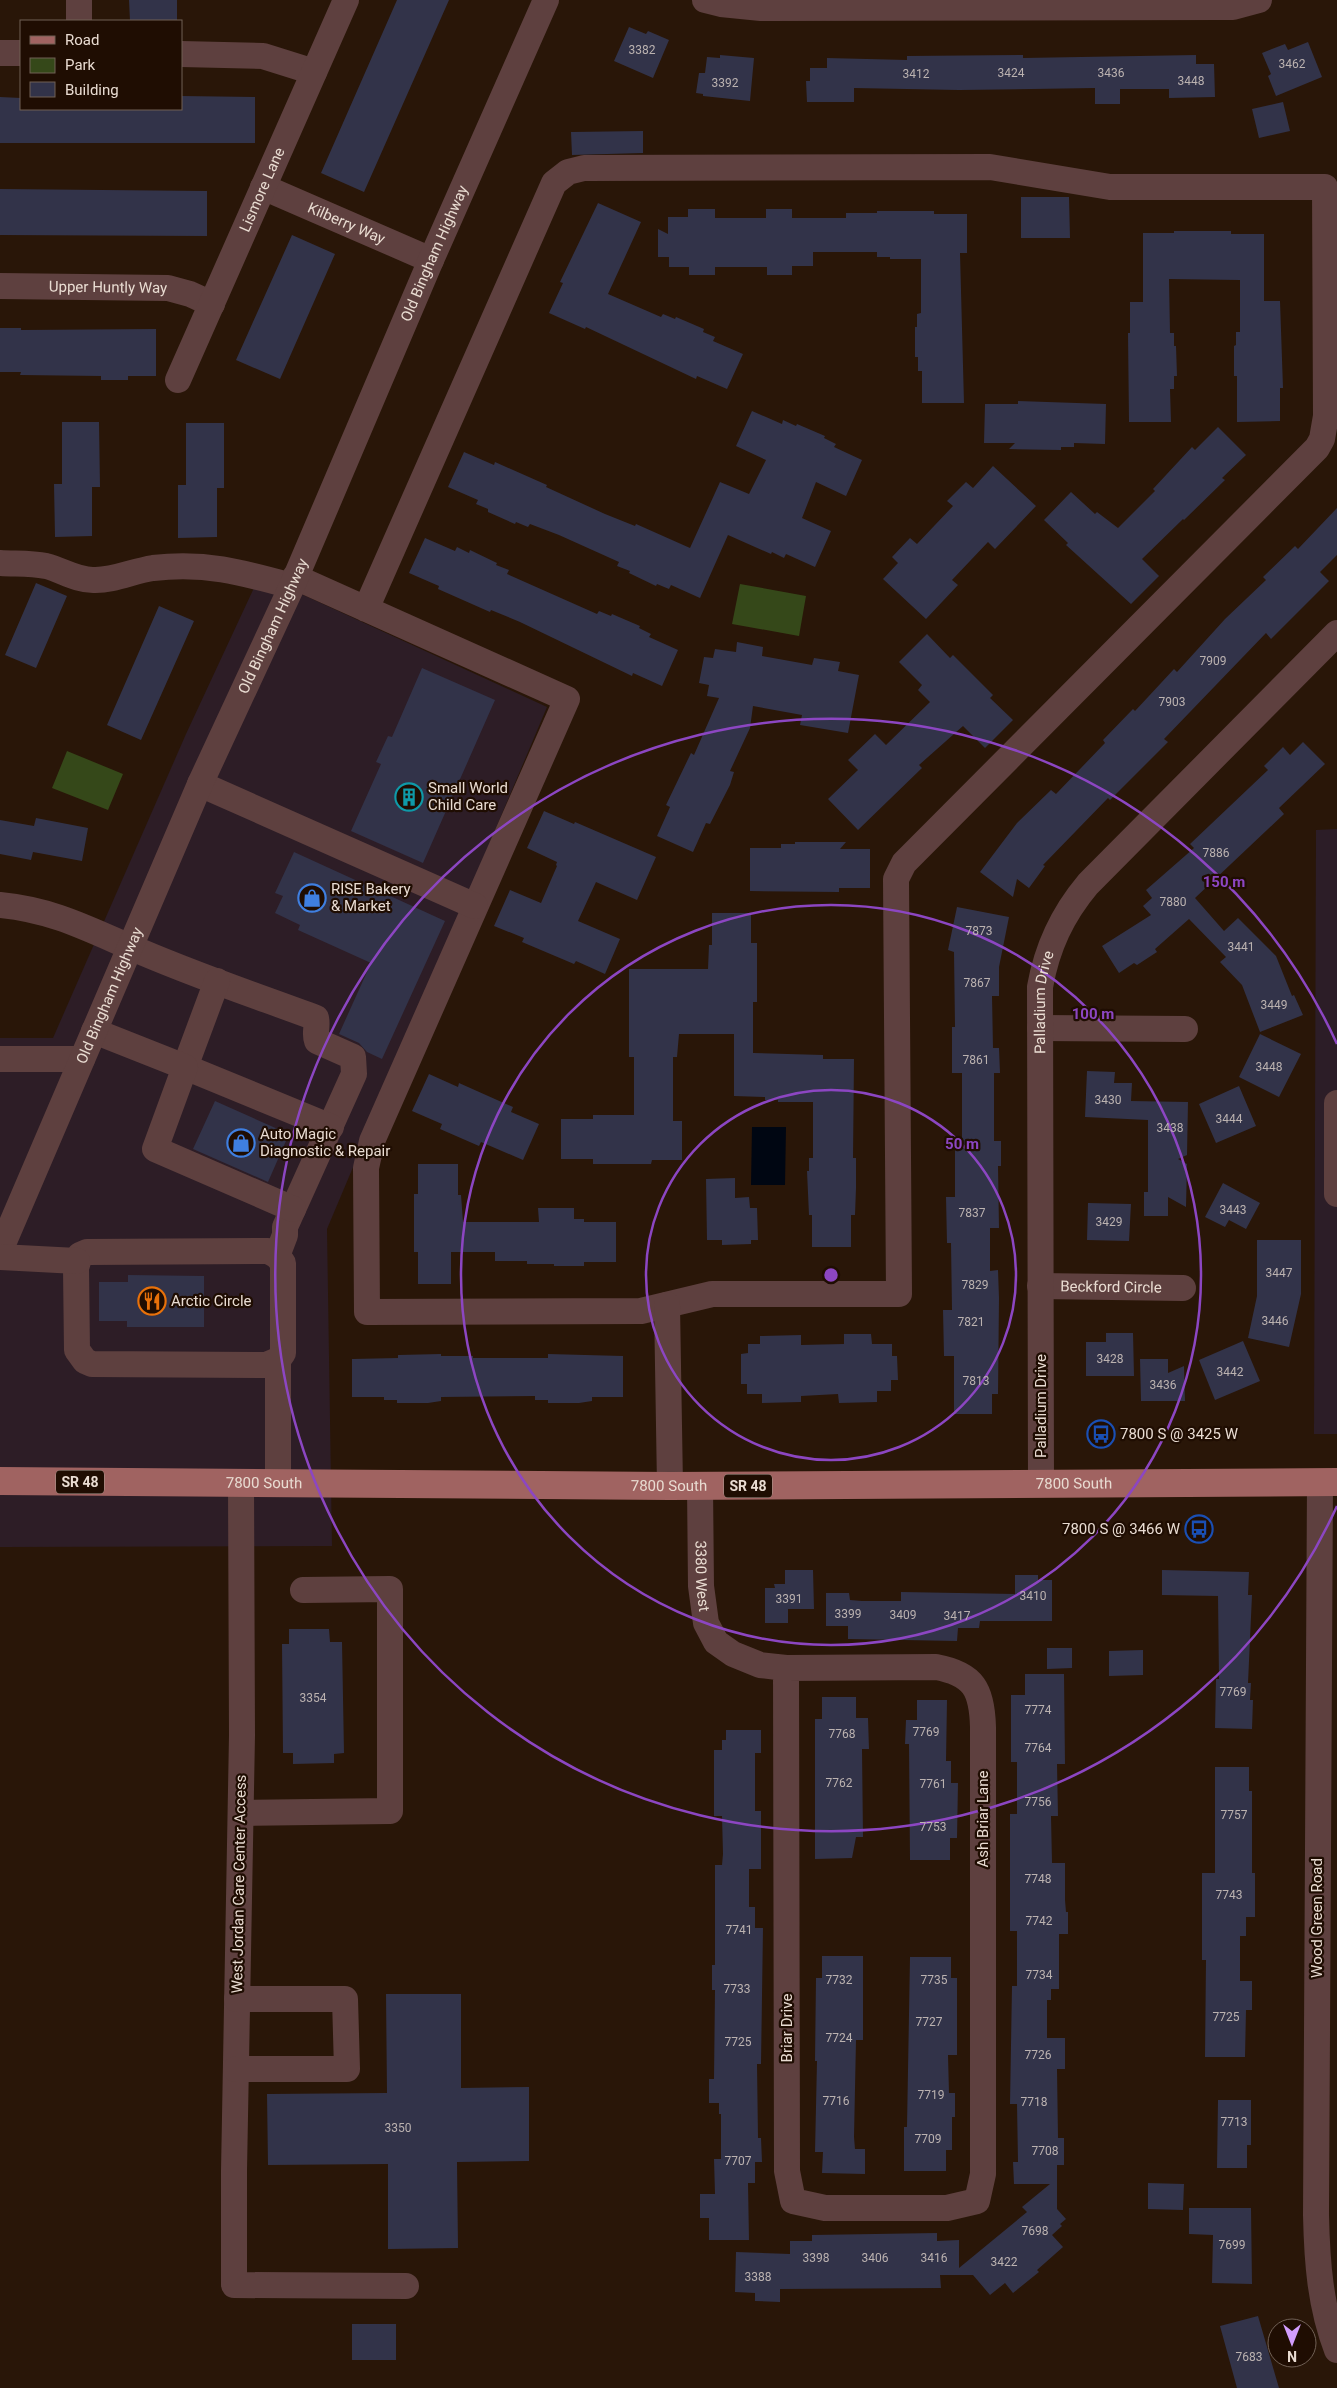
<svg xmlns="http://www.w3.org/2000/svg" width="1337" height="2388" font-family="Roboto,sans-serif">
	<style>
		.commercial { fill: #2d1d26 }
		.education { fill: #2c1d27 }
		.green { fill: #354819 }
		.water { fill: #000612 }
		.building { fill: #323349 }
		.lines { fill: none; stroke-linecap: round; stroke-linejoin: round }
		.minor { stroke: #5e403f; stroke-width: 26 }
		.major { stroke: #a06361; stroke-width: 28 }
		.ring { fill: none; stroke: #8c46c2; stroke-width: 2.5 }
		.labels { text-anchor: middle; stroke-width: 4.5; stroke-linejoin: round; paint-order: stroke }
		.number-label { font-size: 12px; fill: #bbb2b0 }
		.shield { fill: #1f0d02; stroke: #ac9e94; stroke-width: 1 }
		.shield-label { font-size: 14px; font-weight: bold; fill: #e9dcd2 }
		.street-label { font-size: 15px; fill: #e9dcd2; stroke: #1f0d02 }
		.poi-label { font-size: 15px; fill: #e9dcd2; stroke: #1f0d02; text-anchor: start }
		.centre { fill: #8c46c2; stroke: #1f0d02; stroke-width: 2.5 }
		.ring-label { font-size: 15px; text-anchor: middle; font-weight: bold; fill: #8c46c2; stroke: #1f0d02; stroke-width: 4.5; stroke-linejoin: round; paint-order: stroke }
	</style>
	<rect width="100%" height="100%" fill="#291608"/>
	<!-- commercial -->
	<path class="commercial" d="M260 575 547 707 327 1229 332 1546 0 1547V1038H53L186 734Z"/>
	<!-- education -->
	<path class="education" d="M1337 829V1434H1314L1316 830Z"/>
	<!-- green -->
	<path class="green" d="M740 584 806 596 799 636 732 624Z
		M67 751 123 774 108 810 52 788Z"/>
	<!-- water -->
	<path class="water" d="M752 1127H786L785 1185H751Z"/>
	<!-- building -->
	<path class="building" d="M129 0H177V21H130Z
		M397 0H449L364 192 321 173Z
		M629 27 646 34 648 31 669 40 653 78 614 61Z
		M1308 42 1322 77 1276 96 1268 76 1271 74 1262 53 1285 44 1288 50Z
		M720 55 754 58 750 101 703 96V94L696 93 699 73H705L707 57 720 58Z
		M1023 55V58L1196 55V64H1214L1215 97 1169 98V89H1120V104H1095V88L959 90 854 88V102H807L806 81H810V68H827V58L907 60V56Z
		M181 96 255 97V143H0V97L21 98V109H181Z
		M1283 102 1290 131 1259 138 1252 109Z
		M643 131V153L572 155 571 132Z
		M0 189 207 191V236L0 235Z
		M1021 197H1069L1070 238H1021Z
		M598 203 641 222 608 294 661 317 663 314 675 319 676 317 704 329 703 332 715 337 713 341 743 354 727 389 697 376 696 379 586 327 585 329 549 313 563 283 560 282Z
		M688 209H715V218H766V209H792V218H846V213H877V211H934V214H967V253H960L964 403H922V371H918V357H915V327H917V314L921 313V259H890V257H877V252H813V266H792V275H767V267H715V275H689V267H669V257H658V229L668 234V217H688Z
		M1174 231H1231V234H1264V301H1280L1283 388H1280V421L1237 422V376H1234V346L1236 345V332H1240V280L1169 279 1170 333H1174V346H1176L1177 376H1174V389H1170L1171 422H1129L1128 333H1130V302H1143V233H1174Z
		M292 235 335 254 280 379 236 360Z
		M0 328H21V330L156 329V376H128V380H101V376L20 375 21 372H0Z
		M1018 401 1106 404 1105 444 1074 443V447H1061V450L1009 449 1015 443H984L985 404H1018Z
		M752 411 782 424 783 420 796 426 797 424 825 436 824 438 836 444 834 447 862 460 846 496 816 482 802 518 831 531 815 567 786 554 784 558 772 552 771 554 728 535 700 598 671 585 669 589 657 584 656 586 629 573 630 571 617 566 619 562 559 535 530 524 528 527 516 522 515 524 488 512V509L476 504 478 500 448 487 464 452 494 465 495 462 547 485 546 487 605 514 635 526 636 524 690 548 720 482 749 494 766 460 736 446Z
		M62 422H99L100 487H92V536L55 537 54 484H62Z
		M186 423H224V488H217V537L178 538V485H186Z
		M1218 427 1246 455 1222 478 1225 480 1184 520 1183 519 1142 559 1159 576 1131 604 1066 545 1068 543 1044 520 1071 492 1095 514 1097 512 1118 528 1155 491 1153 489 1192 447 1195 450Z
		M993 466 1036 506 995 549 988 542 952 580 958 585 926 619 883 579 898 563 892 557 910 538 917 544 953 506 947 501 966 482 973 488Z
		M1337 508V555L1320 572 1329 581 1271 639 1266 633 1164 739 1168 742 1110 800 1108 798 1043 865 1045 866 1029 888 1017 879 1013 897 980 872 1017 823 1051 790 1056 794 1105 743 1103 740 1133 709 1135 711 1174 669 1177 672 1225 619 1266 580 1263 577 1295 546 1298 549Z
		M425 538 455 551 457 547 469 553 470 550 497 563 496 565 509 570 507 574 597 614 599 611 611 616 612 614 640 626 639 628 651 634 649 637 678 650 662 686 633 673 632 676 520 622 491 610 490 612 438 589 439 586 409 573Z
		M36 583 67 596 36 668 5 655Z
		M159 606 194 621 141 740 107 725Z
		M927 634 950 658 953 655 993 695 990 698 1013 720 985 748 963 726 919 765 922 768 858 830 828 799 858 770 848 760 875 734 886 745 930 702 918 690 922 685 899 662Z
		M737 642 763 647 762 656 812 665 814 658 840 662 838 671 859 675 848 733 800 725 802 715 753 706 750 728 730 771 734 772 730 785 710 824 706 823 693 852 657 836 670 807 666 805 691 753 694 755 719 698 707 696 709 685 699 683 704 657 713 658 715 649 736 652Z
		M422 668 495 700 423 863 351 831 381 764 376 762 388 736 392 737Z
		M1303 742 1325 764 1279 808 1284 814 1195 898 1224 931 1238 918 1276 956 1292 996 1294 995 1303 1015 1260 1032 1242 985 1220 962 1226 957 1189 919 1155 949 1157 952 1137 965 1134 963 1119 973 1102 946 1151 915 1143 906 1152 898 1146 890 1194 848 1190 844 1268 770 1264 766 1283 747 1290 755Z
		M544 811 574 824 575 822 656 857 637 900 596 882 578 921 620 939 605 974 576 961 574 964 522 942 524 938 494 926 510 890 541 903 557 866 556 865 557 862 527 848Z
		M36 818 88 828 82 861 33 852 31 860 0 854V820L34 826Z
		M795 842H846L840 849H870V888H839V892L750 891V848H781V844H795Z
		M294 852 445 921 382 1059 367 1052 359 1043 339 1034 371 963 298 930 300 925 275 913 283 896 275 893Z
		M957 907 1009 917 999 967V996H992L993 1048H999L1000 1073H994V1141H1001V1166H998L999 1228H990V1271L998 1270 999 1298 998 1394H992V1414H954V1356H944L943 1310H952L951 1243H947L946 1197H955V1141H962V1073H952V1027H955L954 952 948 950Z
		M712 913H751V943H757V1002H753V1053L823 1055V1059H854L853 1158H856V1188L855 1215H851V1247H812V1215H809L807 1171H809V1158H813V1102H778V1100H765V1097L734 1096V1034H679L677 1057H673V1121H682V1160H652L651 1164H593V1159H561V1119H593V1115H634V1057H629V969H708L709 945H712Z
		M1260 1034 1301 1054 1279 1097 1239 1077Z
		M1087 1071 1115 1072 1114 1083H1132L1131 1101 1188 1102 1187 1155 1178 1159 1187 1164 1186 1207 1168 1197V1216H1144V1192H1148V1120L1085 1117Z
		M429 1074 458 1087 459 1083 513 1107 511 1112 539 1124 523 1160 481 1142 479 1146 440 1129 442 1124 412 1111Z
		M1239 1086 1256 1126 1216 1143 1199 1104Z
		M215 1101 289 1134 268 1182 193 1149Z
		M418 1164H458V1195H461L463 1222H539L538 1208H574V1219H584V1222H616V1262H584V1266H554V1264H527V1261H495V1252H451V1284H418V1252H414V1194H418Z
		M735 1178V1198L749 1197 750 1208H757L758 1240H751V1244L722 1245V1240H707L706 1179Z
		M1223 1183 1260 1203 1246 1229 1229 1220 1225 1227 1205 1217Z
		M1088 1203 1131 1204 1129 1241 1087 1240Z
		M1257 1240H1301V1294L1289 1347 1248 1338 1257 1296Z
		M128 1275 204 1276V1327H127V1321H99V1282H128Z
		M1106 1333H1133L1134 1376H1086V1342H1106Z
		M844 1334H871L872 1344H892V1356H897L898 1380H891V1391H877V1402L839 1403 838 1394 801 1396V1402L762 1403V1394H747V1384H741V1354L748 1353V1344H760V1336L801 1335V1345L844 1344Z
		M1243 1341 1260 1381 1215 1400 1199 1360Z
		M441 1354V1356H473V1358H548V1354L623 1356V1397H592V1401L579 1403H548V1400H535V1396L441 1397V1401L428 1403H397V1400H384V1397H352V1359L398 1358V1355Z
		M1140 1359H1168V1373L1184 1366 1185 1401H1141Z
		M785 1570H813L814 1609H788V1623H765V1588H775L774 1584H785Z
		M1162 1570 1249 1572 1248 1595H1252L1248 1683H1251L1250 1700H1253L1252 1729 1215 1728 1216 1679H1219L1218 1596 1162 1595Z
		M1015 1575H1038V1580H1052V1621H980L979 1628H958L957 1641 848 1639V1626H826V1593H849L850 1600 862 1601H901V1592L1015 1594Z
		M289 1629H329L330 1642H342L344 1753 334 1754V1763L293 1764V1753H283L282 1644H289Z
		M1047 1648H1072V1668L1047 1669Z
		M1143 1650V1675L1109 1676V1651Z
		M1025 1674H1064L1065 1764H1057L1058 1816H1051L1052 1863H1065V1900L1066 1912H1068V1934H1059V1989H1051V2000H1047V2038H1065V2069H1057L1058 2138H1064V2165H1057V2209L1066 2219 1060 2224 1062 2226 1052 2235 1063 2247 1037 2270 1039 2272 1013 2293 1005 2283 990 2295 973 2275H940L941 2288 780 2289V2302L755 2301V2293L735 2292 736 2252 790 2254V2241H812V2235L937 2233V2241L959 2240V2268L1027 2212 1022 2207 1050 2184H1014L1013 2162H1018L1017 2104H1010L1012 1986H1017V1931H1010V1814H1017V1762H1011V1695H1025Z
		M822 1697H856V1718H868L869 1749H862L863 1837H856L852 1858 815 1859V1719H822Z
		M917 1700H947L946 1761H951V1783H958L957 1838H950V1860H910L909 1744H905L906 1720H917Z
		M726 1730H761V1753H755V1811H761V1869H749V1907H755V1928H763L761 2064H757L758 2138H761L762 2162H755V2183H748L749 2240H709V2218H700V2194H715L714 2159H721V2114H719V2103H709V2079H714L715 1990H712V1965H715V1865H722L723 1854 722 1816H714V1750H722V1740H726Z
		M1215 1767H1249V1791H1252V1873H1255V1917H1246V1936H1240V1981H1252V2010H1246L1245 2057H1205L1206 1960H1202V1873H1215Z
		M822 1956H863V2040H856L854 2137 855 2149H865V2174L822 2173 823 2152H815L817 2061H815L816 1978H822Z
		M910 1957H951V1978H957V2055H948L949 2093H955V2117H952V2150H946V2171H904V2127H907Z
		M386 1994H461V2088L529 2087V2161L457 2162 458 2248 388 2249V2164L268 2165 267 2094 387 2093Z
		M1218 2100H1251V2145H1247V2168H1217Z
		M1148 2183 1184 2184 1183 2210 1148 2209Z
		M1189 2208H1251L1252 2284 1212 2283 1213 2235 1189 2234Z
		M1258 2316 1279 2388H1237L1220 2326Z
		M352 2324H396V2360H352Z"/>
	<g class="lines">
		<!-- minor -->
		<g class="minor">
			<path d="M705 0 721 4 761 8 1219 7H1233L1259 0"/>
			<path d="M79 21V0"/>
			<path d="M0 53H21"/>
			<path d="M181 54 263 56 314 72"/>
			<path id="s1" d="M263 187 431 260"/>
			<path id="s2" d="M0 286 168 288 190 294 212 304"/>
			<path id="s3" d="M178 380 346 0"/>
			<path d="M0 563C15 564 31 563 46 566 62 570 76 580 93 580 113 581 133 571 153 568 206 562 241 572 292 586"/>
			<path d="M295 577 567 699 372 1141 366 1168 367 1312 641 1311 712 1294H899L896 879 904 863 1317 448 1322 439 1326 416 1325 187H1110L990 167 584 168 568 172 554 183 366 609"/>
			<path d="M200 784 475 906"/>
			<path d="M0 905C51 910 84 927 130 947 191 974 254 995 316 1018 318 1027 314 1033 317 1041L353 1057 354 1074 285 1227V1235L277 1256 283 1263V1353L278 1360 266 1365 92 1364 85 1361 77 1350 76 1268 80 1255 87 1252 268 1251 277 1256"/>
			<path d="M217 981 185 1067 331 1127"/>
			<path d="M1040 1028 1185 1029"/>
			<path d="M94 1031 185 1067 155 1149 293 1209"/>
			<path d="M0 1059H82"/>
			<path d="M1337 1103V1194"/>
			<path id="s4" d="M0 1251 200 784 292 586 431 260 546 0"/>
			<path d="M0 1257 77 1261"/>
			<path id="s5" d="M1040 1286 1183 1288"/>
			<path d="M667 1305 670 1486"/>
			<path d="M241 1483 242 1735 234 2171V2285L406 2286"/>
			<path d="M278 1483V1360"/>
			<path d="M1320 1483 1316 2215C1317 2261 1320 2306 1337 2350"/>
			<path id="s6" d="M1041 1484 1040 987C1047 947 1062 915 1088 884L1337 633"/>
			<path id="s7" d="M700 1486 701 1586 706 1623 716 1642 733 1654 760 1665 786 1668 936 1667C974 1674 982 1690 983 1727V2174L977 2201 947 2208H825L793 2201 787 2171 786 1668"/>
			<path d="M241 1813 390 1811V1589L303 1590"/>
			<path d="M236 2069H347L345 1999H237"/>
		</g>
		<!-- major -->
		<path class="major" id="s8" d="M0 1481 670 1486 1337 1482"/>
	</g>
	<!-- distance rings -->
	<g class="ring">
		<circle cx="831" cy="1275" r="185"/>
		<circle cx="831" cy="1275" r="370"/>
		<path d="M1337 1506A556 556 0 1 1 1337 1044"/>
	</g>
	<!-- icons -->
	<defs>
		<g id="building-ring" transform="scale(1.4375)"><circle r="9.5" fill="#1f0d02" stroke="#0f9aa8" stroke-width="1.5"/><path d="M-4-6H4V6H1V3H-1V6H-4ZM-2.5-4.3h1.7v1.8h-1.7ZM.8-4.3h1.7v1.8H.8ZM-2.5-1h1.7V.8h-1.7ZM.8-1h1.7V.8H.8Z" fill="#0f9aa8"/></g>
		<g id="shop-ring" transform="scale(1.4375)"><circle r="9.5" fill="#1f0d02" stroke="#3f7fe0" stroke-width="1.5"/><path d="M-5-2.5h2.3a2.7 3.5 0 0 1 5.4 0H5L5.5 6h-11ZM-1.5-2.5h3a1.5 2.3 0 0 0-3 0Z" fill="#3f7fe0"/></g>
		<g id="restaurant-ring" transform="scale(1.4375)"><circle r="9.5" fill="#1f0d02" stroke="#e8710a" stroke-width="1.5"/><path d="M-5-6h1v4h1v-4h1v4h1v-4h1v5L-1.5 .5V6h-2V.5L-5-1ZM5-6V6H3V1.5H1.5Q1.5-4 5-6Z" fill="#e8710a"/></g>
		<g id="bus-ring" transform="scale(1.4375)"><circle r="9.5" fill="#1f0d02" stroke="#1a4fb4" stroke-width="1.5"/><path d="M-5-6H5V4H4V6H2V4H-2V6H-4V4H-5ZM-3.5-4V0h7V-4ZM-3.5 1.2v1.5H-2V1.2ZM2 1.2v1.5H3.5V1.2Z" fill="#1a4fb4"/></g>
	</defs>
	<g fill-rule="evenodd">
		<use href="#building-ring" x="409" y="797"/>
		<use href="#shop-ring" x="312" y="898"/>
		<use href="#shop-ring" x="241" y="1143"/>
		<use href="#restaurant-ring" x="152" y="1301"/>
		<use href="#bus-ring" x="1101" y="1434"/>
		<use href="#bus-ring" x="1199" y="1529"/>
	</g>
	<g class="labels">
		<!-- number labels -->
		<g class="number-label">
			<text x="642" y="54">3382</text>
			<text x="1292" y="68">3462</text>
			<text x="1011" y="77">3424</text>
			<text x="1111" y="77">3436</text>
			<text x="916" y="78">3412</text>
			<text x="1191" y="85">3448</text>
			<text x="725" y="87">3392</text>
			<text x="1213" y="665">7909</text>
			<text x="1172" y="706">7903</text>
			<text x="1216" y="857">7886</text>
			<text x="1173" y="906">7880</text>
			<text x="979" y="935">7873</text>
			<text x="1241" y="951">3441</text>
			<text x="977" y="987">7867</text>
			<text x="1274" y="1009">3449</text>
			<text x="976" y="1064">7861</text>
			<text x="1269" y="1071">3448</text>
			<text x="1108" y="1104">3430</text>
			<text x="1229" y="1123">3444</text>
			<text x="1170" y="1132">3438</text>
			<text x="1233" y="1214">3443</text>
			<text x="972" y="1217">7837</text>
			<text x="1109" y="1226">3429</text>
			<text x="1279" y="1277">3447</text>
			<text x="975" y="1289">7829</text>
			<text x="1275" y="1325">3446</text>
			<text x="971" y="1326">7821</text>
			<text x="1110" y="1363">3428</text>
			<text x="1230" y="1376">3442</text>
			<text x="976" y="1385">7813</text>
			<text x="1163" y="1389">3436</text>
			<text x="1033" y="1600">3410</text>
			<text x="789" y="1603">3391</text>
			<text x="848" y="1618">3399</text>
			<text x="903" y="1619">3409</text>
			<text x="957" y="1620">3417</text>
			<text x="1233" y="1696">7769</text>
			<text x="313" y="1702">3354</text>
			<text x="1038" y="1714">7774</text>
			<text x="926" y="1736">7769</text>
			<text x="842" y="1738">7768</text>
			<text x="1038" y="1752">7764</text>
			<text x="839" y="1787">7762</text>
			<text x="933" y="1788">7761</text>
			<text x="1038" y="1806">7756</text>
			<text x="1234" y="1819">7757</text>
			<text x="933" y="1831">7753</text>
			<text x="1038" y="1883">7748</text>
			<text x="1229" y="1899">7743</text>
			<text x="1039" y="1925">7742</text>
			<text x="739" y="1934">7741</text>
			<text x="1039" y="1979">7734</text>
			<text x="839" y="1984">7732</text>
			<text x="934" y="1984">7735</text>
			<text x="737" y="1993">7733</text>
			<text x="1226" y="2021">7725</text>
			<text x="929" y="2026">7727</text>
			<text x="839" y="2042">7724</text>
			<text x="738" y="2046">7725</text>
			<text x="1038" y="2059">7726</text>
			<text x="931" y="2099">7719</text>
			<text x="836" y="2105">7716</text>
			<text x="1034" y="2106">7718</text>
			<text x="1234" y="2126">7713</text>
			<text x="398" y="2132">3350</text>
			<text x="928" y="2143">7709</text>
			<text x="1045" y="2155">7708</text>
			<text x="738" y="2165">7707</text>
			<text x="1035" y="2235">7698</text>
			<text x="1232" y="2249">7699</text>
			<text x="816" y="2262">3398</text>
			<text x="875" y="2262">3406</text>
			<text x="934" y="2262">3416</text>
			<text x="1004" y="2266">3422</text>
			<text x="758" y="2281">3388</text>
			<text x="1249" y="2361">7683</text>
		</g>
		<!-- shield labels -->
		<g class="shield">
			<rect x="56" y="1470.5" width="48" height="23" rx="4"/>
			<rect x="724" y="1474.5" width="48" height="23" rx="4"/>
		</g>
		<g class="shield-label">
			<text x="80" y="1487">SR 48</text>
			<text x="748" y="1491">SR 48</text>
		</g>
		<!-- street labels -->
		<g class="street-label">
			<text dy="5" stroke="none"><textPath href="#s3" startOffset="208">Lismore Lane</textPath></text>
			<text dy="5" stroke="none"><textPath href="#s1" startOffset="91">Kilberry Way</textPath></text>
			<text dy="5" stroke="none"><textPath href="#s4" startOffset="1088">Old Bingham Highway</textPath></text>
			<text dy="5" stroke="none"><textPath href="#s2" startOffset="108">Upper Huntly Way</textPath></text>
			<text dy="5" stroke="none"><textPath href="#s4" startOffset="682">Old Bingham Highway</textPath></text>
			<text dy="5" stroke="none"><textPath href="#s4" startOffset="278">Old Bingham Highway</textPath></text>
			<text dy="5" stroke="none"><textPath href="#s6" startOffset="482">Palladium Drive</textPath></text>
			<text dy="5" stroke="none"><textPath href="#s5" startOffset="71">Beckford Circle</textPath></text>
			<text transform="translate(1041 1406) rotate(-90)" y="5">Palladium Drive</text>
			<text dy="5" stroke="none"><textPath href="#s8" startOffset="264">7800 South</textPath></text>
			<text dy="5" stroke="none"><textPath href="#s8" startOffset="1074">7800 South</textPath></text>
			<text dy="5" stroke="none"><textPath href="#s8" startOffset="669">7800 South</textPath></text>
			<text dy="5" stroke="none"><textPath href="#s7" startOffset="90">3380 West</textPath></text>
			<text transform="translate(983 1819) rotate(-90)" y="5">Ash Briar Lane</text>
			<text transform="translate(239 1884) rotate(-89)" y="5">West Jordan Care Center Access</text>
			<text transform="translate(1317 1918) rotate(-90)" y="5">Wood Green Road</text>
			<text transform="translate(787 2028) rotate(-90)" y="5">Briar Drive</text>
		</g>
		<!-- poi labels -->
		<g class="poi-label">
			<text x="428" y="793">Small World<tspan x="428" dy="17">Child Care</tspan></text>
			<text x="331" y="894">RISE Bakery<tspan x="331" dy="17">&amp; Market</tspan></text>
			<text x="260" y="1139">Auto Magic<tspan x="260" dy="17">Diagnostic &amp; Repair</tspan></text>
			<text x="171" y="1306">Arctic Circle</text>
			<text x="1120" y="1439">7800 S @ 3425 W</text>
			<text x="1180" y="1534" text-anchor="end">7800 S @ 3466 W</text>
		</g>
	</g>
	<circle cx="831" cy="1275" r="8" class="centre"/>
	<g class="ring-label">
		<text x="1224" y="887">150 m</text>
		<text x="1093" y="1019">100 m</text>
		<text x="962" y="1149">50 m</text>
	</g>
	<!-- legend -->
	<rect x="20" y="20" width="162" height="90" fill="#1f0d02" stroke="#706055"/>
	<rect x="30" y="36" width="25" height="8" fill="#a06361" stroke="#706055"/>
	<text x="65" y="45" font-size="15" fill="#e9dcd2">Road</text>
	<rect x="30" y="58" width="25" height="15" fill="#354819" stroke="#706055"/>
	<text x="65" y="70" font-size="15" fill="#e9dcd2">Park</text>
	<rect x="30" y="82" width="25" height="15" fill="#323349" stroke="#706055"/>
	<text x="65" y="95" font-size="15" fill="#e9dcd2">Building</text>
	<!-- north arrow -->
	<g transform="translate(1292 2343) rotate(180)"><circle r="24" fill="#1f0d02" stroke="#706055"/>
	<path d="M0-4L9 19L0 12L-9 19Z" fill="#d29dfd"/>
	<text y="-8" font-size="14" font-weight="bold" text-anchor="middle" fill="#e9dcd2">N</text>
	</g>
</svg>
